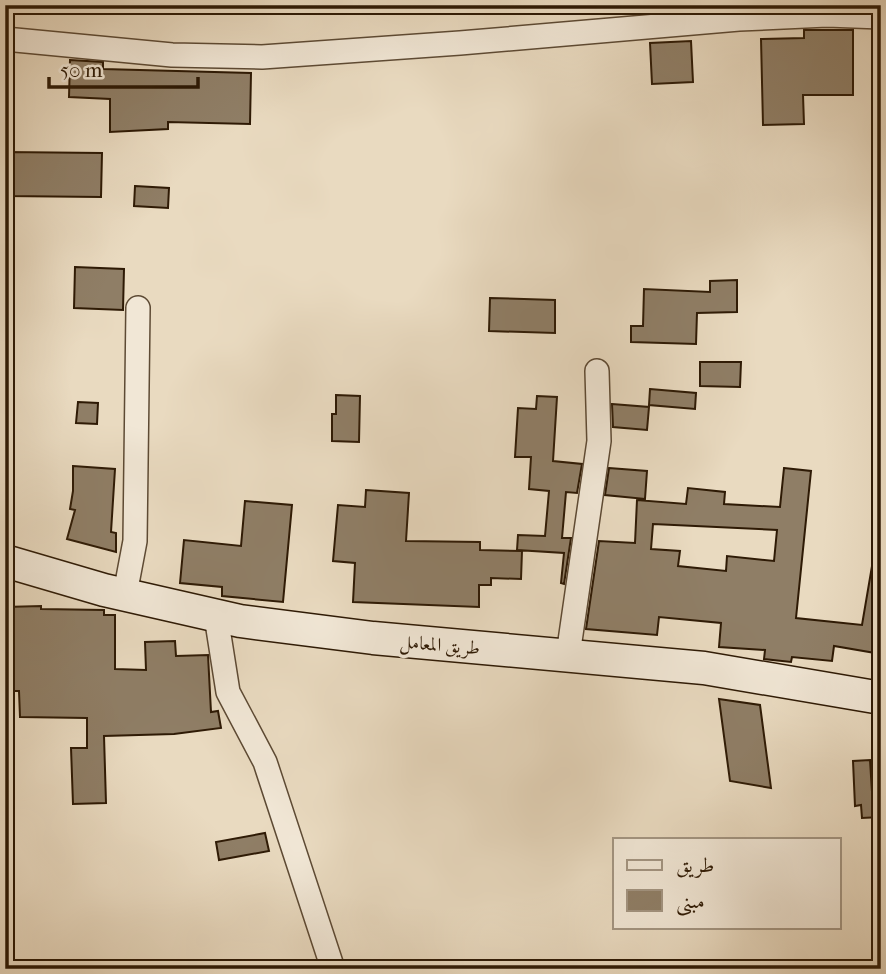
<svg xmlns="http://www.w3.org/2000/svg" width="886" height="974" font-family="'IM FELL French Canon',Amiri,serif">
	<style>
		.building { fill: #8f7e66; stroke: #2e1a05; stroke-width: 2; fill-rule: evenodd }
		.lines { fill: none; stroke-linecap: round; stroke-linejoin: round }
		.minor-casing { stroke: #5d4a34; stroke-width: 26 }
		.secondary-casing { stroke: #2e1a05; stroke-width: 35 }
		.minor { stroke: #f1e7d6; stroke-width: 23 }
		.secondary { stroke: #f1e7d6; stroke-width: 32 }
		.labels { text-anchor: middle; stroke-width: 7; stroke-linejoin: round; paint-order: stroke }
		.street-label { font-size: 19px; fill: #2e1a05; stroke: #f1e7d6 }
	</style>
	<rect width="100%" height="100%" fill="#e9dac0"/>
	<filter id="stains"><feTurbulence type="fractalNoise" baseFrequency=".00286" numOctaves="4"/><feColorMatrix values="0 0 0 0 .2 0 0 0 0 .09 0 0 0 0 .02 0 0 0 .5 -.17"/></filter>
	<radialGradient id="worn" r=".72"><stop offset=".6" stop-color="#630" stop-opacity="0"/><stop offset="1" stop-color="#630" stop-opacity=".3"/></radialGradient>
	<!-- building -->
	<path class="building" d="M804 30H853V95H803L804 124 763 125 761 39 804 38Z
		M691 41 693 82 652 84 650 43Z
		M70 60 103 62V69L251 73 250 124 168 122V129L110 132V99L69 97Z
		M5 152 102 153 101 197 5 196Z
		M135 186 169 188 168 208 134 206Z
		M75 267 124 269 123 310 74 308Z
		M737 280V312L697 313 696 344 631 342V326H643L644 289 710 292V281Z
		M490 298 555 300V333L489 331Z
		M700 362H741L740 387 700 386Z
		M650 389 696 393 695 409 649 405Z
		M336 395 360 396 359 442 332 441V414H336Z
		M537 396 557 397 553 461 582 464 577 493 566 492 562 538H571L564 584 561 583 564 553 517 550 518 535 545 536 549 491 529 489 531 457H515L518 408 536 409Z
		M78 402 98 403 97 424 76 423Z
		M612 404 649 407 647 430 613 427Z
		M73 466 115 469 111 532 116 533V552L67 539 75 510 70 509 73 491Z
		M609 468 647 471 645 499 605 495Z
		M784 468 811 471 796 618 862 625 872 566 881 567V654L834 646 832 661 792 657 791 662 764 659 765 650 719 647 721 623 659 617 657 635 586 629 599 541 635 543 637 500 686 504 688 488 725 492 724 504 780 507ZM653 524 777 530 774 561 727 556 726 571 678 566 680 551 651 549Z
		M366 490 409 493 406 541 480 542V550L522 551 521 579 491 578V585H479V607L353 602 355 563 333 561 338 505 365 507Z
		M245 501 292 505 283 602 222 596V587L180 583 184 540 241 546Z
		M41 606V609L104 610V615H115V669L146 670 145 642 175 641 176 656 208 655 211 712 218 711 221 728 174 734 104 736 106 803 73 804 71 748H87V718L20 717 19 691H5V607Z
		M719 699 760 705 771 788 730 781Z
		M870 760 872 792H881V817L862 818 861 805 855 806 853 761Z
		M265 833 269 851 219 860 216 842Z"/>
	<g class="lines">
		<!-- minor casing -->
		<g class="minor-casing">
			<path id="minor" d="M733 5 739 19 827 15 881 17
				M5 39 172 55 262 57 460 43 739 19
				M125 594 135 541 138 308
				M216 616 228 692 265 762 333 969
				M568 655 599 441 597 371"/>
		</g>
		<!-- secondary casing -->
		<g class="secondary-casing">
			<path id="secondary" d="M5 561 104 590 240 621 373 638 704 668 881 698"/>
		</g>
		<!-- minor -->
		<use href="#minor" class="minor"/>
		<!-- secondary -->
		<use href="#secondary" class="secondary"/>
	</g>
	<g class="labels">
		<!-- street labels -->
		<g class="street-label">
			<text transform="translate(440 644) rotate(5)" y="7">طريق المعامل</text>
		</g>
	</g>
	<!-- margin -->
	<rect width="886" height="974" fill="none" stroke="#e9dac0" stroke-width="28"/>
	<rect x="7" y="7" width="872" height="960" fill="none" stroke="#2e1a05" stroke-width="3.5"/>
	<rect x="14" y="14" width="858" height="946" fill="none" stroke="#2e1a05" stroke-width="2"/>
	<!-- legend -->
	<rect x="613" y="838" width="228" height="91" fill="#f1e7d6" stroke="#a39582" stroke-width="2"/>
	<rect x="627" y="860" width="35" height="10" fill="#f1e7d6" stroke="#a39582" stroke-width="2"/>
	<text x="676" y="872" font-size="21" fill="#2e1a05">طريق</text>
	<rect x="627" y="890" width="35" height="21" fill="#8f7e66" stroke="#a39582" stroke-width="2"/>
	<text x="676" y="908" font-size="21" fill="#2e1a05">مبنى</text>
	<!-- scale -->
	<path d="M49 77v10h149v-10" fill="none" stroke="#2e1a05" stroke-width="3.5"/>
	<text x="60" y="77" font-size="21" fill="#2e1a05" stroke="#f1e7d6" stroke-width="5" paint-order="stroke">50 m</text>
	<rect width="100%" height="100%" filter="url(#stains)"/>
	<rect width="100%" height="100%" fill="url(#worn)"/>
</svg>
